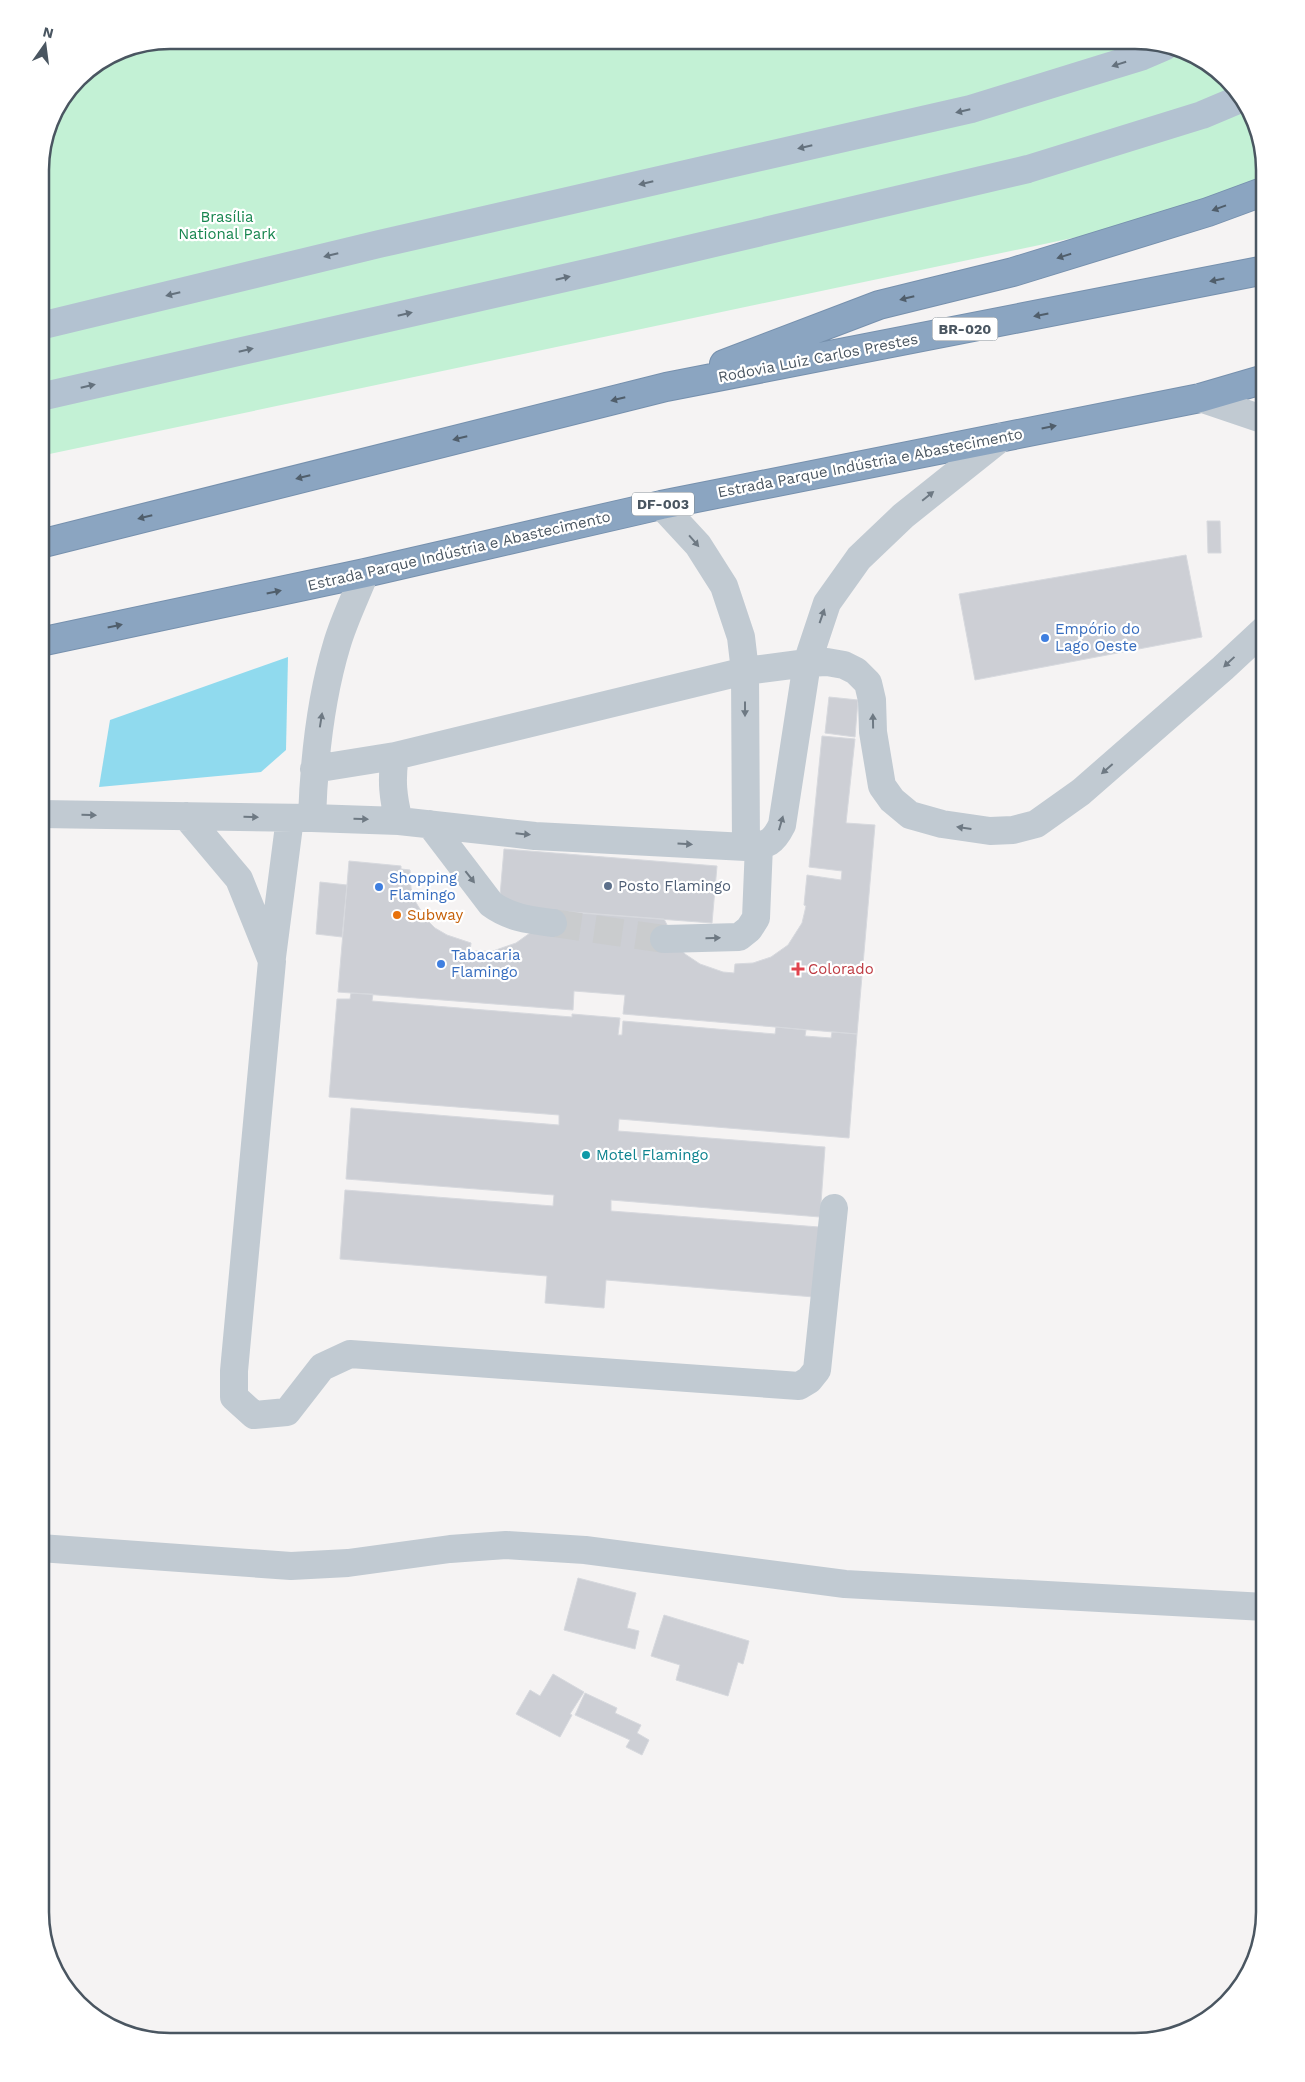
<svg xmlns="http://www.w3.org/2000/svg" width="1305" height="2082" font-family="'Work Sans',sans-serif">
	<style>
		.green { fill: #c3f1d5 }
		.water { fill: #90daee }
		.building { fill: #cdcfd5; stroke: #d7d9de }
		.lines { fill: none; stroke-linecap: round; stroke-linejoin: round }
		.minor-tunnel { stroke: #caccce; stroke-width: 28; stroke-dasharray: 28 14; stroke-linecap: butt }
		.highway-casing { stroke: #7690ad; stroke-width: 30 }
		.minor { stroke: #c1cad2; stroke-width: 28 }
		.major { stroke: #b3c2d1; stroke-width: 28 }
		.highway { stroke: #8ba5c1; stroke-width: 28 }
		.oneway { fill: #64717d }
		.oneway2 { fill: #505e6b }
		.oneway3 { fill: #6e7983 }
		.shop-dot { fill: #3f7fe0; stroke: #fff; stroke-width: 2 }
		.service-dot { fill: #5c6f8a; stroke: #fff; stroke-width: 2 }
		.food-dot { fill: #e8710a; stroke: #fff; stroke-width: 2 }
		.health-dot { fill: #e0444e; stroke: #fff; stroke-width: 2 }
		.culture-dot { fill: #0f9aa8; stroke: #fff; stroke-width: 2 }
		.labels { text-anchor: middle; stroke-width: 4.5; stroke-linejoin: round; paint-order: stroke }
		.shield { fill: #fff; stroke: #808990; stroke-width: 1 }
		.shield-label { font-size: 14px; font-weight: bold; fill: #4a5661 }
		.park-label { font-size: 15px; fill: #17864f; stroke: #fff }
		.street-label { font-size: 15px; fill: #4a5661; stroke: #fff }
		.shop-label { font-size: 15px; fill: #366cbe; stroke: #fff; text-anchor: start }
		.service-label { font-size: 15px; fill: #4e5e75; stroke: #fff; text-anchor: start }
		.food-label { font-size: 15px; fill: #c56008; stroke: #fff; text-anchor: start }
		.health-label { font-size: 15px; fill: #be3a42; stroke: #fff; text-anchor: start }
		.culture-label { font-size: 15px; fill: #0d838f; stroke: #fff; text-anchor: start }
		.rim { fill: none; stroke: #4a5661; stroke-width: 2.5 }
	</style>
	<rect width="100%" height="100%" fill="#f5f3f3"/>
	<!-- green -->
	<path class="green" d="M170 40H1144L1208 62 1252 112 1265 169V189L1186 214 40 456V161L50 120 78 78 120 50Z"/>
	<!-- water -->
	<path class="water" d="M288 657 286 750 261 772 99 787 110 720Z"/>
	<!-- building -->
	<path class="building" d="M1207 521H1220L1221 553H1208Z
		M1186 555 1202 637 975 680 959 594Z
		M829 697 858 700 855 737 825 733Z
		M822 736 855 739 846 823 875 825 857 1034 623 1014 625 995 574 991 573 1010 338 992 349 861 401 866V869L410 870 411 888 415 901 426 919 435 928 447 935 471 943 470 951H493L516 943 530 933 546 910 664 919 677 944 685 954 700 964 723 972 734 973 735 964 753 963 771 957 788 945 802 923 806 906 804 905 807 875 841 880 842 871 809 867Z
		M504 849 717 866 712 923 499 907Z
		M320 882 347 885 342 937 316 934Z
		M351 993 373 994 372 1001 572 1017V1014L620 1018 618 1035H622L623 1021 775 1034 776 1027 806 1030 805 1036 831 1038 832 1032 857 1034 849 1138 619 1119 618 1131 825 1147 820 1217 611 1200V1211L819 1227 814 1297 606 1280 604 1308 545 1303 547 1276 340 1259 345 1190 553 1206 554 1195 346 1179 351 1108 559 1125V1115L329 1097 337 999H350Z
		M578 1578 636 1593 627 1628 639 1631 635 1649 564 1630Z
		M664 1615 749 1641 743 1664 738 1662 728 1696 676 1680 680 1665 651 1656Z
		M553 1674 584 1692 570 1714 572 1715 560 1737 516 1714 530 1690 540 1696Z
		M585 1693 617 1708 615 1713 641 1725 637 1733 649 1740 642 1755 626 1747 630 1740 575 1715Z"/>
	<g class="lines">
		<!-- minor-tunnel -->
		<path class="minor-tunnel" d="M553 923 664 939"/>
		<!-- highway casing -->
		<g class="highway-casing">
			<path id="highway" d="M724 364 879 305 1013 272 1208 212 1265 191
				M40 544 666 387 1265 270
				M40 642 365 573 661 505 1200 398 1265 379"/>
		</g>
		<!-- minor -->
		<path class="minor" d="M1200 398 1265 420
			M661 505 698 545 724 586 741 637 745 671 746 847
			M395 756C391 780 393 798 399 821
			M314 769 395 756 745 671 807 663 827 662 844 665 856 671 868 683 872 700 873 732 882 786 892 800 910 815 942 824 990 831 1013 830 1036 824 1081 792 1223 668 1265 629
			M40 814 312 818C314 759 320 700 337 644 344 620 356 596 365 573
			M186 816 239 879 272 961 234 1371V1397L254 1415 287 1412 322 1367 350 1354 799 1386 809 1380 817 1370 834 1208
			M312 818 399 821 535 836 746 847C767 844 772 845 782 825L807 663 827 603 859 558 903 516 1002 437
			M430 824 491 904C510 918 530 920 553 923
			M664 939 739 937 749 929 756 918 759 845
			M272 957 290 818
			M40 1548 291 1566 348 1563 450 1549 506 1545 585 1550 845 1584 1265 1607"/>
		<!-- major -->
		<path class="major" d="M40 326 379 244 971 109 1143 56 1164 47
			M40 397 604 269 1028 169 1202 115 1240 99"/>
		<!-- highway -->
		<use href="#highway" class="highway"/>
	</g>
	<!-- one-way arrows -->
	<defs><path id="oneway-solid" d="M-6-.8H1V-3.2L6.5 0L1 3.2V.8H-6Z" transform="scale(1.25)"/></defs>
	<g class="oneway">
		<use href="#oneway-solid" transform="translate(1119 64) rotate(163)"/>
		<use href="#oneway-solid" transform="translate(963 111) rotate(167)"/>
		<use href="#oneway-solid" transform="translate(805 147) rotate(167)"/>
		<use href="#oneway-solid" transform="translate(646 183) rotate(167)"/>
		<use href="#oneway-solid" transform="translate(331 255) rotate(166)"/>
		<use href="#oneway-solid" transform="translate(563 278) rotate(-13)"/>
		<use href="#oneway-solid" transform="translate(173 294) rotate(166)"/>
		<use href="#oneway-solid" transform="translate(405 314) rotate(-13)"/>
		<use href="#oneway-solid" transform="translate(246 350) rotate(-13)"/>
		<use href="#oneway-solid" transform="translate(88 386) rotate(-13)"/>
	</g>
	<g class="oneway2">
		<use href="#oneway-solid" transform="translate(1219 208) rotate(160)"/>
		<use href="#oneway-solid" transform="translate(1064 256) rotate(163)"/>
		<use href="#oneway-solid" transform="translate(1217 280) rotate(169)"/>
		<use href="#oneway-solid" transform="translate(907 298) rotate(166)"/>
		<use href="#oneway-solid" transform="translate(1041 315) rotate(169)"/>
		<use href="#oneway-solid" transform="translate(618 399) rotate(166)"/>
		<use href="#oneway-solid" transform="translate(1049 427) rotate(-11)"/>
		<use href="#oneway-solid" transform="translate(460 438) rotate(166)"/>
		<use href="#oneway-solid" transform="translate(303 477) rotate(166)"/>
		<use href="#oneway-solid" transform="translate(145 517) rotate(166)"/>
		<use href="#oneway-solid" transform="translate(274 592) rotate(-12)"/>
		<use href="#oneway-solid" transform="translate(115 626) rotate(-12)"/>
	</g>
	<g class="oneway3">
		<use href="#oneway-solid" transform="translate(928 496) rotate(-39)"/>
		<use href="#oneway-solid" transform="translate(694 541) rotate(49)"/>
		<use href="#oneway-solid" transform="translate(822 616) rotate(-71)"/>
		<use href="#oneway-solid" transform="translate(1229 662) rotate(137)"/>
		<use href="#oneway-solid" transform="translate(745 709) rotate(90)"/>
		<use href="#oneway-solid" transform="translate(321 720) rotate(-81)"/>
		<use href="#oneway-solid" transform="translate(873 721) rotate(-91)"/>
		<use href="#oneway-solid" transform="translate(1107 769) rotate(139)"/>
		<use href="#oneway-solid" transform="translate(89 815) rotate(1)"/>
		<use href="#oneway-solid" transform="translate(251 817) rotate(1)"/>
		<use href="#oneway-solid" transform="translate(361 819) rotate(2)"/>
		<use href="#oneway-solid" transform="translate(781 823) rotate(-74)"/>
		<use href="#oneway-solid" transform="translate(964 828) rotate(-172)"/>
		<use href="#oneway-solid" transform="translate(523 834) rotate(6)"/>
		<use href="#oneway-solid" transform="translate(685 844) rotate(3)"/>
		<use href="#oneway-solid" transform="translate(470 877) rotate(52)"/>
		<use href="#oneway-solid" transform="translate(713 938) rotate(-1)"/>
	</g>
	<!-- markers -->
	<g class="shop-dot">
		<circle cx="1045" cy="638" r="5"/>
		<circle cx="379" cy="887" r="5"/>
		<circle cx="441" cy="964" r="5"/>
	</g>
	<circle class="service-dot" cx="608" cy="886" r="5"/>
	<circle class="food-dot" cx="397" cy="915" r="5"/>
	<path class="health-dot" d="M795.5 961.5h5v5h5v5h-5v5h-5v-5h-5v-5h5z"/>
	<circle class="culture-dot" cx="586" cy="1155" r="5"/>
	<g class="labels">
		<!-- shield labels -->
		<g class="shield">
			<rect x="932.5" y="317.5" width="65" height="23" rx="4"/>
			<rect x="632" y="492.5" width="62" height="23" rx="4"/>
		</g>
		<g class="shield-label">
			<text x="965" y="334">BR-020</text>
			<text x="663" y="509">DF-003</text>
		</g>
		<!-- park labels -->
		<g class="park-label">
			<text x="227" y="222">Brasília<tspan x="227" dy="17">National Park</tspan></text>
		</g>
		<!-- street labels -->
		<g class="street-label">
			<text transform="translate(818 358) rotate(-11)" y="5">Rodovia Luiz Carlos Prestes</text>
			<text transform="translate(870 463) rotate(-11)" y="5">Estrada Parque Indústria e Abastecimento</text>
			<text transform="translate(459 551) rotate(-13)" y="5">Estrada Parque Indústria e Abastecimento</text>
		</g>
		<!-- shop labels -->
		<g class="shop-label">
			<text x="1055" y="634">Empório do<tspan x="1055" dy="17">Lago Oeste</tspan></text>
			<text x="389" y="883">Shopping<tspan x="389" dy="17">Flamingo</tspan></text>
			<text x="451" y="960">Tabacaria<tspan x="451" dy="17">Flamingo</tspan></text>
		</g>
		<!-- service labels -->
		<g class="service-label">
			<text x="618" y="891">Posto Flamingo</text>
		</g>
		<!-- food labels -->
		<g class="food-label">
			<text x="407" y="920">Subway</text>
		</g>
		<!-- health labels -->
		<g class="health-label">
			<text x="808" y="974">Colorado</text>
		</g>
		<!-- culture labels -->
		<g class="culture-label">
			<text x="596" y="1160">Motel Flamingo</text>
		</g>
	</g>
	<!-- crop -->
	<path d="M0 0H1305V2082H0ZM170 49H1135A121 121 0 0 1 1256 170V1912A121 121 0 0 1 1135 2033H170A121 121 0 0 1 49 1912V170A121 121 0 0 1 170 49Z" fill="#fff" fill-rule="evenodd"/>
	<path class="rim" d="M170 49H1135A121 121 0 0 1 1256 170V1912A121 121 0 0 1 1135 2033H170A121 121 0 0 1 49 1912V170A121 121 0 0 1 170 49Z"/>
	<!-- north arrow -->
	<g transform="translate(45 45) rotate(14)" stroke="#ffffff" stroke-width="4" paint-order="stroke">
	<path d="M0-4L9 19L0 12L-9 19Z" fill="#4a5661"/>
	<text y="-8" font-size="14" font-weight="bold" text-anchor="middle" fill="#4a5661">N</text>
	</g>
</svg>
